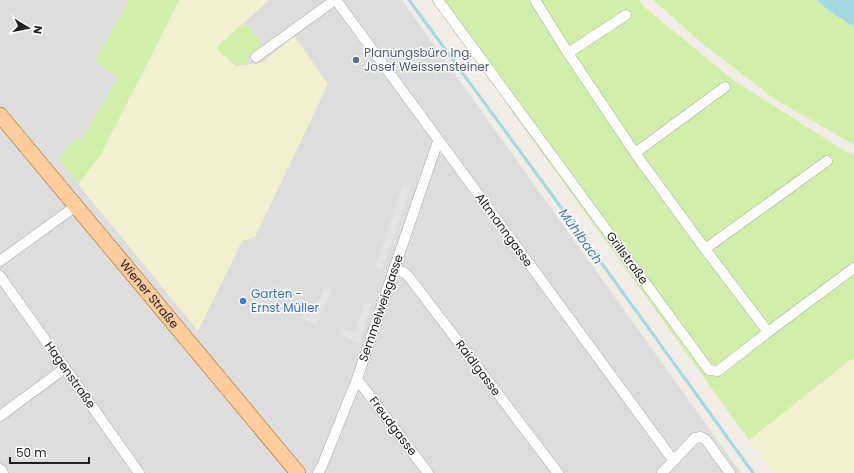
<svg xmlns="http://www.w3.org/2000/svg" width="854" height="473" font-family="Poppins,sans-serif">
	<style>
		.residential { fill: #dedddd }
		.farmland { fill: #f1f1d0 }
		.grass { fill: #d1efa8 }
		.parking { fill: #e4e4e4 }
		.water { fill: #a2d9e3 }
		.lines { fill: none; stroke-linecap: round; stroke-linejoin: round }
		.stream { stroke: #a2d9e3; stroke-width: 3 }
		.street-casing { stroke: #a7a7a7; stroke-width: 11 }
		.primary-casing { stroke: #9c5c00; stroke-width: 16 }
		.street { stroke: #fff; stroke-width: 10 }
		.primary { stroke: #ffcd9d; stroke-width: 15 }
		.service-dot { fill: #5c6f8a; stroke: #fff; stroke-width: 1.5 }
		.shop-dot { fill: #3f7fe0; stroke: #fff; stroke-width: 1.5 }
		.labels { text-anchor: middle; stroke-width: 3; stroke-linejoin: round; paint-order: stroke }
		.service-label { font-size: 12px; fill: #4e5e75; stroke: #fff; text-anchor: start }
		.street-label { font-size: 12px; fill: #202020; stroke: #fff }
		.shop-label { font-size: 12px; fill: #366cbe; stroke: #fff; text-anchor: start }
		.water-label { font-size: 13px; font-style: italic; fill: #3e7ca8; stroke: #fff }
	</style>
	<rect width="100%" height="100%" fill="#f1ede6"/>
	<!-- residential -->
	<path class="residential" d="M0 0H402L741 473H0Z"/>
	<!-- farmland -->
	<path class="farmland" d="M179 0H269L216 48 236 66 262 63 294 36 328 84 255 237 242 241 198 331 78 184 101 154Z
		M854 357V473H774L749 440Z"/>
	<!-- grass -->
	<path class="grass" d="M129 0H179L101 154 78 184 59 159 77 137 81 141 117 78 95 61Z
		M432 0H639L643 6 732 79 840 148 854 155V357L749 440Z
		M653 0H816L832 13 854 27V145L773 98 703 44Z
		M245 22 264 47 256 54H248L247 64 236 66 216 48Z"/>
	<!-- parking -->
	<path class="parking" d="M403 183 411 186 382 270 375 268Z
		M325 287 332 291 316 325 301 318 305 310 312 313Z
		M365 303 372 305 359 344 339 334 342 328 354 333Z"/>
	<!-- water -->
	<path class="water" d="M816 0H854V27L832 13Z"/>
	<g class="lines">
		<!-- stream -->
		<path class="stream" d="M409 0 577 229 753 473"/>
		<!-- street casing -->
		<g class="street-casing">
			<path id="street" d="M336 0 673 460
				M438 0 709 370 718 371 768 332 854 268
				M535 0 568 53 635 153 705 249 768 332
				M568 53 626 15
				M256 57 335 0
				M635 153 725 87
				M705 249 827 161
				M0 261 76 206
				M395 268 406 274 409 277 558 473
				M0 276 139 473
				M357 379 428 473
				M0 416 65 368
				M0 469 3 473
				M318 473 322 466 357 379 390 281 438 141
				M662 473 695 438 701 437 706 440 730 473"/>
		</g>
		<!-- primary casing -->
		<g class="primary-casing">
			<g id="primary">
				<path id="s1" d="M0 115 298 473"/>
			</g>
		</g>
		<!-- street -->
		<use href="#street" class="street"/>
		<!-- primary -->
		<use href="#primary" class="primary"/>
	</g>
	<!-- markers -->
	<circle class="service-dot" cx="356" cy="60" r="4"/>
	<circle class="shop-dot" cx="243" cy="301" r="4"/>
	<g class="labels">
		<!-- service labels -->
		<g class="service-label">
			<text x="364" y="57">Planungsbüro Ing.<tspan x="364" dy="14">Josef Weissensteiner</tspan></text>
		</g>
		<!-- street labels -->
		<g class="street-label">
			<text transform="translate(504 230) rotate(54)" y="4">Altmanngasse</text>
			<text transform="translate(627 258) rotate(54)" y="4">Grillstraße</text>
			<text dy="4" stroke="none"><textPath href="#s1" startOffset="233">Wiener Straße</textPath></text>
			<text transform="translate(381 308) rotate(-71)" y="4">Semmelweisgasse</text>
			<text transform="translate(478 368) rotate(53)" y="4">Raidlgasse</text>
			<text transform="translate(70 375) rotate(55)" y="4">Hagenstraße</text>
			<text transform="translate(393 426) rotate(53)" y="4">Freudgasse</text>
		</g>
		<!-- shop labels -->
		<g class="shop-label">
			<text x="251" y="298">Garten -<tspan x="251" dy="14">Ernst Müller</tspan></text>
		</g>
		<!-- water labels -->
		<g class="water-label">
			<text transform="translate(581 236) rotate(54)" y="5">Mühlbach</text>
		</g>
	</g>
	<!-- north arrow -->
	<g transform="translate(28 28) rotate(100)" stroke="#ffffff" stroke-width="3" paint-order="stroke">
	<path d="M0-3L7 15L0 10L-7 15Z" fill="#202020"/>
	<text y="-6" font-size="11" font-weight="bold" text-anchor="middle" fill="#202020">N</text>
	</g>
	<!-- scale -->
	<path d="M10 457v6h79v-6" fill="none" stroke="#202020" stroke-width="2"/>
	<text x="16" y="457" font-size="12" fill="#202020" stroke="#ffffff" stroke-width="3" paint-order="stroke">50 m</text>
</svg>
